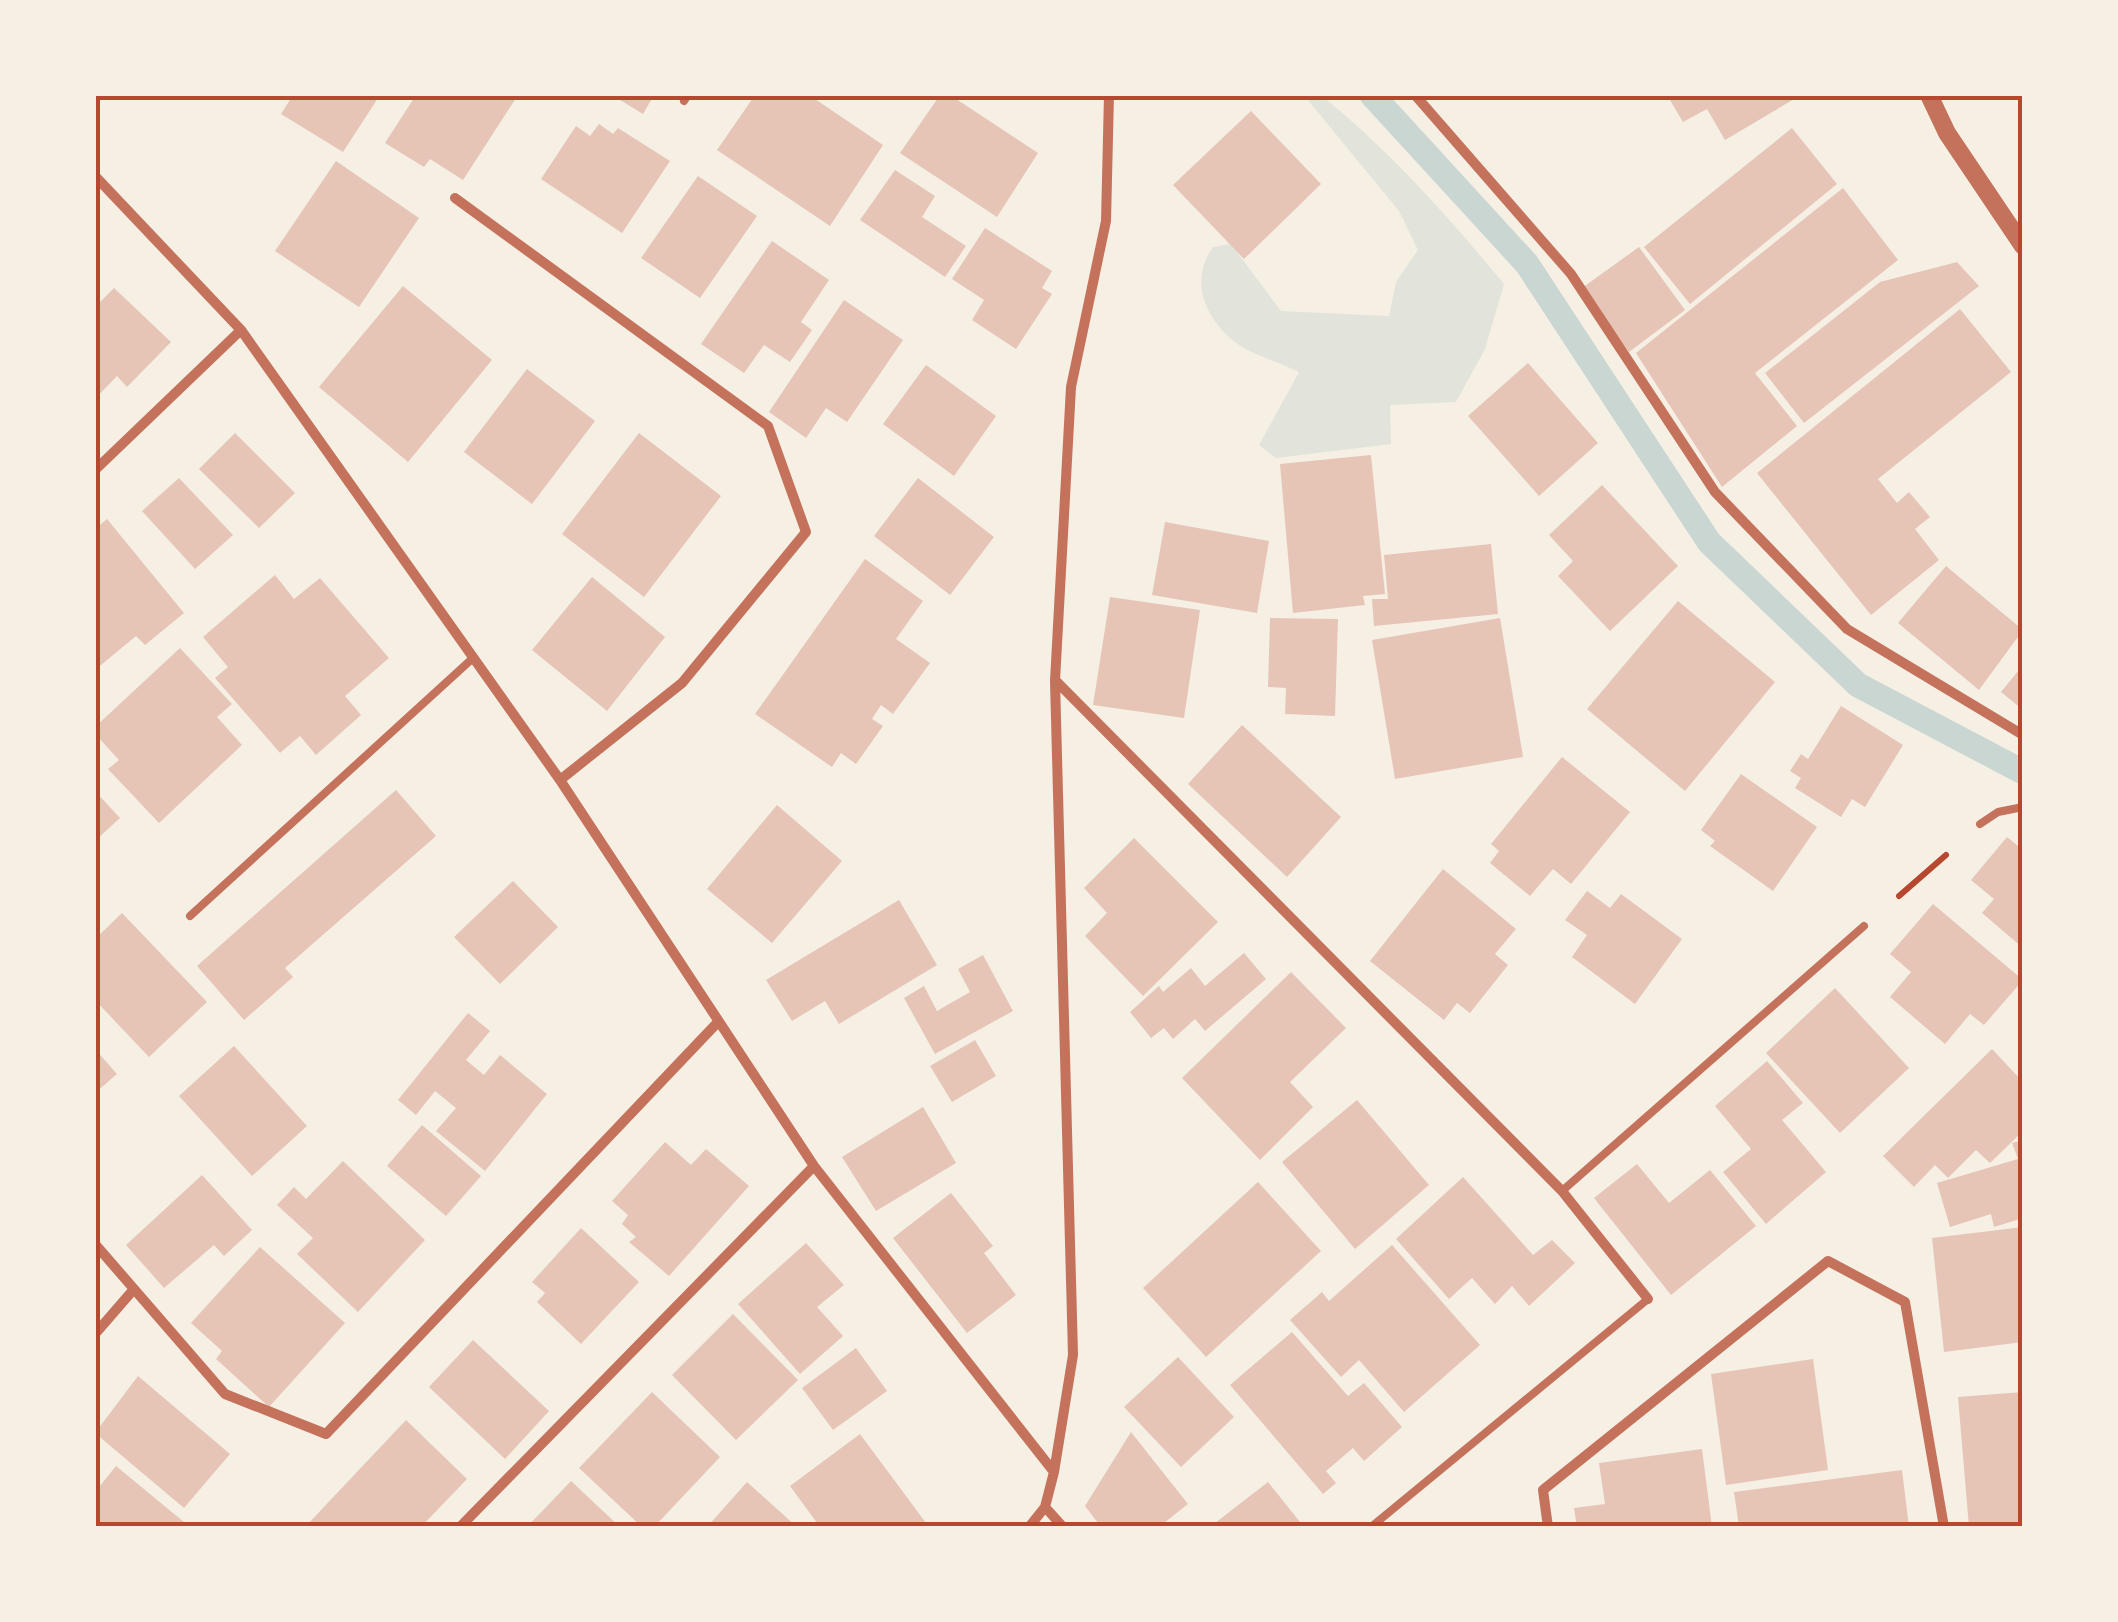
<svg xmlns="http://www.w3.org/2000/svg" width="2118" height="1622" font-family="'DejaVu Sans',sans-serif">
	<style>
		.green { fill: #e2e4dc }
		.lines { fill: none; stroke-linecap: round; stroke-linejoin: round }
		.stream { stroke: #c9d6d2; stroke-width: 25 }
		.building { fill: #e6c5b7 }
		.path { stroke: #b5482f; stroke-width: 6 }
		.service { stroke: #c5725c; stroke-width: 8 }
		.minor { stroke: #c5725c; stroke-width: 10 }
		.tertiary { stroke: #c5725c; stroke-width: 18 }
		.neatline { fill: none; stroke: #b5482f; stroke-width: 4 }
	</style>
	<rect width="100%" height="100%" fill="#f6efe4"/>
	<!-- green -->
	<path class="green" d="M1311 95H1321C1390 151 1447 215 1504 284L1485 349 1456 402 1390 405 1391 444 1276 458 1259 445 1299 372C1279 362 1245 353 1229 337 1202 312 1191 277 1213 247L1231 244 1281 311 1389 316 1396 282 1418 250 1399 211 1307 99Z"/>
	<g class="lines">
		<!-- stream -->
		<path class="stream" d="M1372 95 1527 264 1709 542 1858 685 2023 772"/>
	</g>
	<!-- building -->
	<path class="building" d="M293 95H380L343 152 281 114Z
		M416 95H518L463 180 430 159 424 167 385 143Z
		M612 95H654L643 114Z
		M755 95H809L883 145 830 226 717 150Z
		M940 95H950L1038 153 997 217 900 153Z
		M1667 95H1801L1725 140 1707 109 1683 122Z
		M1251 111 1321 184 1244 259 1173 185Z
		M599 124 613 134 618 128 670 161 622 233 541 179 576 126 590 136Z
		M1792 128 1837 184 1690 304 1644 247Z
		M336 161 419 218 359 307 275 251Z
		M895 170 935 196 922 217 966 246 945 277 860 220Z
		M698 176 757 216 700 298 641 258Z
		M1843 188 1898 260 1755 373 1797 426 1722 487 1636 353Z
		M985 228 1052 271 1042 288 1052 294 1016 349 972 320 984 300 952 279Z
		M772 241 829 280 801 322 812 330 790 362 764 345 744 373 701 344Z
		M1639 247 1685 310 1629 352 1582 288Z
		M1957 262 1979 286 1804 423 1765 373 1880 282Z
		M403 286 492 360 408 462 319 387Z
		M114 288 171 342 127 387 117 376 95 399V307Z
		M844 300 903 340 847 422 826 408 806 438 769 412Z
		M1960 309 2011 372 1878 479 1897 503 1909 492 1930 517 1915 529 1939 560 1871 615 1757 473Z
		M1528 363 1598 443 1539 496 1468 416Z
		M926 365 996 416 954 476 883 424Z
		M527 369 595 421 532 504 464 452Z
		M235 433 295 493 259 528 199 469Z
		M639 433 721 496 644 597 562 534Z
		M1371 455 1385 594 1363 596 1365 605 1293 613 1280 464Z
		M179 478 233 535 195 569 142 511Z
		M918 478 994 537 950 595 874 536Z
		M1602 485 1678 566 1610 631 1558 576 1573 561 1549 535Z
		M107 519 184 613 145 645 136 636 95 670V529Z
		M1165 522 1269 541 1257 613 1152 595Z
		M1491 544 1498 614 1374 626 1372 599H1388L1384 555Z
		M865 559 923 601 896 639 930 663 893 714 881 705 872 719 883 726 856 764 841 753 832 767 755 714Z
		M1946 566 2023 630 1979 690 1898 623Z
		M275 575 294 599 320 578 389 658 345 696 361 715 316 755 300 736 280 753 215 678 228 667 203 637Z
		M592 577 665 637 607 711 532 650Z
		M1110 597 1200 610 1184 718 1093 705Z
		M1678 601 1775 682 1685 791 1587 709Z
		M1270 618 1338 619 1335 716 1285 714 1286 688 1268 687Z
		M1500 618 1523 757 1395 779 1372 640Z
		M180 648 232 704 217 717 242 745 159 823 108 769 119 760 95 734V727Z
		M2023 665V710L2001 692Z
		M1841 706 1903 745 1865 807 1852 799 1841 817 1795 788 1801 778 1790 771 1801 754 1808 759Z
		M1242 725 1341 817 1287 877 1188 784Z
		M1562 757 1630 812 1571 884 1553 869 1530 896 1490 863 1499 851 1491 844Z
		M1741 774 1817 827 1773 891 1710 846 1715 841 1701 830Z
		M396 790 436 836 285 968 293 977 244 1020 197 966Z
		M95 791 120 818 95 841Z
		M777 805 842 861 772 943 707 889Z
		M2007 837 2023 850V948L1982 913 1994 899 1971 880Z
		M1134 838 1218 922 1143 996 1085 936 1107 913 1084 888Z
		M1443 869 1516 929 1495 954 1508 965 1470 1013 1457 1003 1444 1020 1370 961Z
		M513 881 558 927 500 984 454 937Z
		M1587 891 1610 908 1621 894 1682 939 1635 1004 1572 957 1587 935 1565 920Z
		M899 900 937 965 839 1024 825 1001 792 1021 766 980Z
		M1933 904 2023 980 1984 1025 1970 1014 1945 1044 1890 997 1911 972 1890 954Z
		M122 913 207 1002 149 1057 95 1000V939Z
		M1244 953 1266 979 1205 1031 1195 1019 1173 1039 1164 1028 1151 1038 1130 1012 1159 986 1163 992 1191 968 1205 986Z
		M983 955 1013 1011 935 1054 904 998 924 986 937 1011 970 992 958 969Z
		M1291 972 1346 1028 1290 1082 1313 1107 1260 1160 1182 1078Z
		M1835 988 1909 1068 1840 1133 1766 1053Z
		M468 1013 490 1031 466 1060 484 1075 500 1055 547 1094 485 1171 436 1131 456 1108 435 1091 416 1115 398 1100Z
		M975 1040 996 1076 952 1102 930 1066Z
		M234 1046 307 1126 252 1176 179 1096Z
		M95 1049 117 1074 95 1093Z
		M1992 1049 2023 1082V1131L1990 1163 1976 1150 1948 1178 1935 1165 1914 1187 1883 1156Z
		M1767 1061 1803 1103 1782 1120 1826 1172 1766 1224 1723 1172 1751 1149 1715 1106Z
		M1357 1100 1429 1185 1355 1249 1282 1162Z
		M923 1107 956 1163 876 1211 842 1157Z
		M422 1125 481 1176 446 1216 387 1166Z
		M2023 1140V1218L1994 1227 1991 1214 1950 1227 1937 1183 2018 1159 2012 1143Z
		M665 1142 691 1165 706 1149 749 1186 669 1276 629 1242 636 1237 622 1224 628 1215 612 1201Z
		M343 1161 425 1240 358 1312 297 1254 313 1238 277 1205 294 1187 306 1199Z
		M1637 1164 1669 1203 1710 1170 1756 1226 1671 1295 1594 1198Z
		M202 1175 252 1230 224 1256 214 1245 164 1288 126 1245Z
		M1463 1177 1533 1255 1552 1240 1575 1263 1529 1306 1512 1286 1495 1304 1472 1278 1449 1299 1396 1239Z
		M1258 1182 1321 1251 1206 1357 1143 1288Z
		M951 1193 993 1246 984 1253 1016 1295 967 1333 893 1238Z
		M2023 1227V1342L1944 1352 1932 1238Z
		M581 1228 639 1282 581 1344 537 1302 545 1293 532 1282Z
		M806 1243 844 1285 817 1307 843 1336 800 1374 738 1304Z
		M1392 1245 1480 1345 1404 1412 1359 1360 1341 1377 1290 1320 1322 1292 1329 1301Z
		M260 1247 345 1323 269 1407 216 1359 222 1351 191 1323Z
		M733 1314 798 1380 736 1440 672 1375Z
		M1292 1332 1348 1396 1364 1383 1402 1427 1364 1461 1353 1448 1326 1471 1336 1483 1323 1494 1230 1385Z
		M473 1340 549 1411 505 1459 429 1387Z
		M856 1348 887 1391 833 1430 802 1388Z
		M1178 1357 1234 1417 1181 1467 1124 1407Z
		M1813 1359 1828 1470 1726 1485 1711 1374Z
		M138 1376 230 1454 184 1508 95 1433Z
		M652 1392 720 1457 654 1527H642L579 1468Z
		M2023 1392V1527H1969L1958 1397Z
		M406 1420 467 1479 421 1527H305Z
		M1131 1432 1188 1504 1159 1527H1101L1085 1506Z
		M860 1434 929 1527H820L790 1486Z
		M1702 1449 1712 1527H1577L1574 1508 1605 1504 1599 1463Z
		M116 1466 190 1527H95V1492Z
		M1902 1470 1909 1527H1739L1734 1492Z
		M571 1481 620 1527H527Z
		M747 1482 797 1527H707Z
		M1268 1482 1304 1527H1210Z"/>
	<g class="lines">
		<!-- path -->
		<path class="path" d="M1899 896 1946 855"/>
		<!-- service -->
		<path class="service" d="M684 101 688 95
			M1980 824 1998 812 2023 807
			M190 916 473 658
			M1562 1191 1864 926
			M1371 1527 1648 1299"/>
		<!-- minor -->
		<path class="minor" d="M1415 95 1571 274 1715 492 1847 629 2023 735
			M95 176 241 330 560 780 814 1166 1054 1472
			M455 198 768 426 806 532 682 683 560 780
			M95 470 241 330
			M1056 681 1562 1191 1648 1299
			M95 1244 225 1394 326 1434 718 1022
			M95 1334 134 1289
			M1045 1507 1063 1527
			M460 1527 814 1166
			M1029 1527 1045 1507 1054 1472 1073 1355 1055 681 1071 387 1106 221 1109 95
			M1548 1527 1543 1490 1828 1261 1905 1302 1944 1527"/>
		<!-- tertiary -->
		<path class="tertiary" d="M1929 95 1947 133 2023 246"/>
	</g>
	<!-- border -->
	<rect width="2118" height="1622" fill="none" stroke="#f6efe4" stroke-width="195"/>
	<rect x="98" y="98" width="1922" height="1426" class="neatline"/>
</svg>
